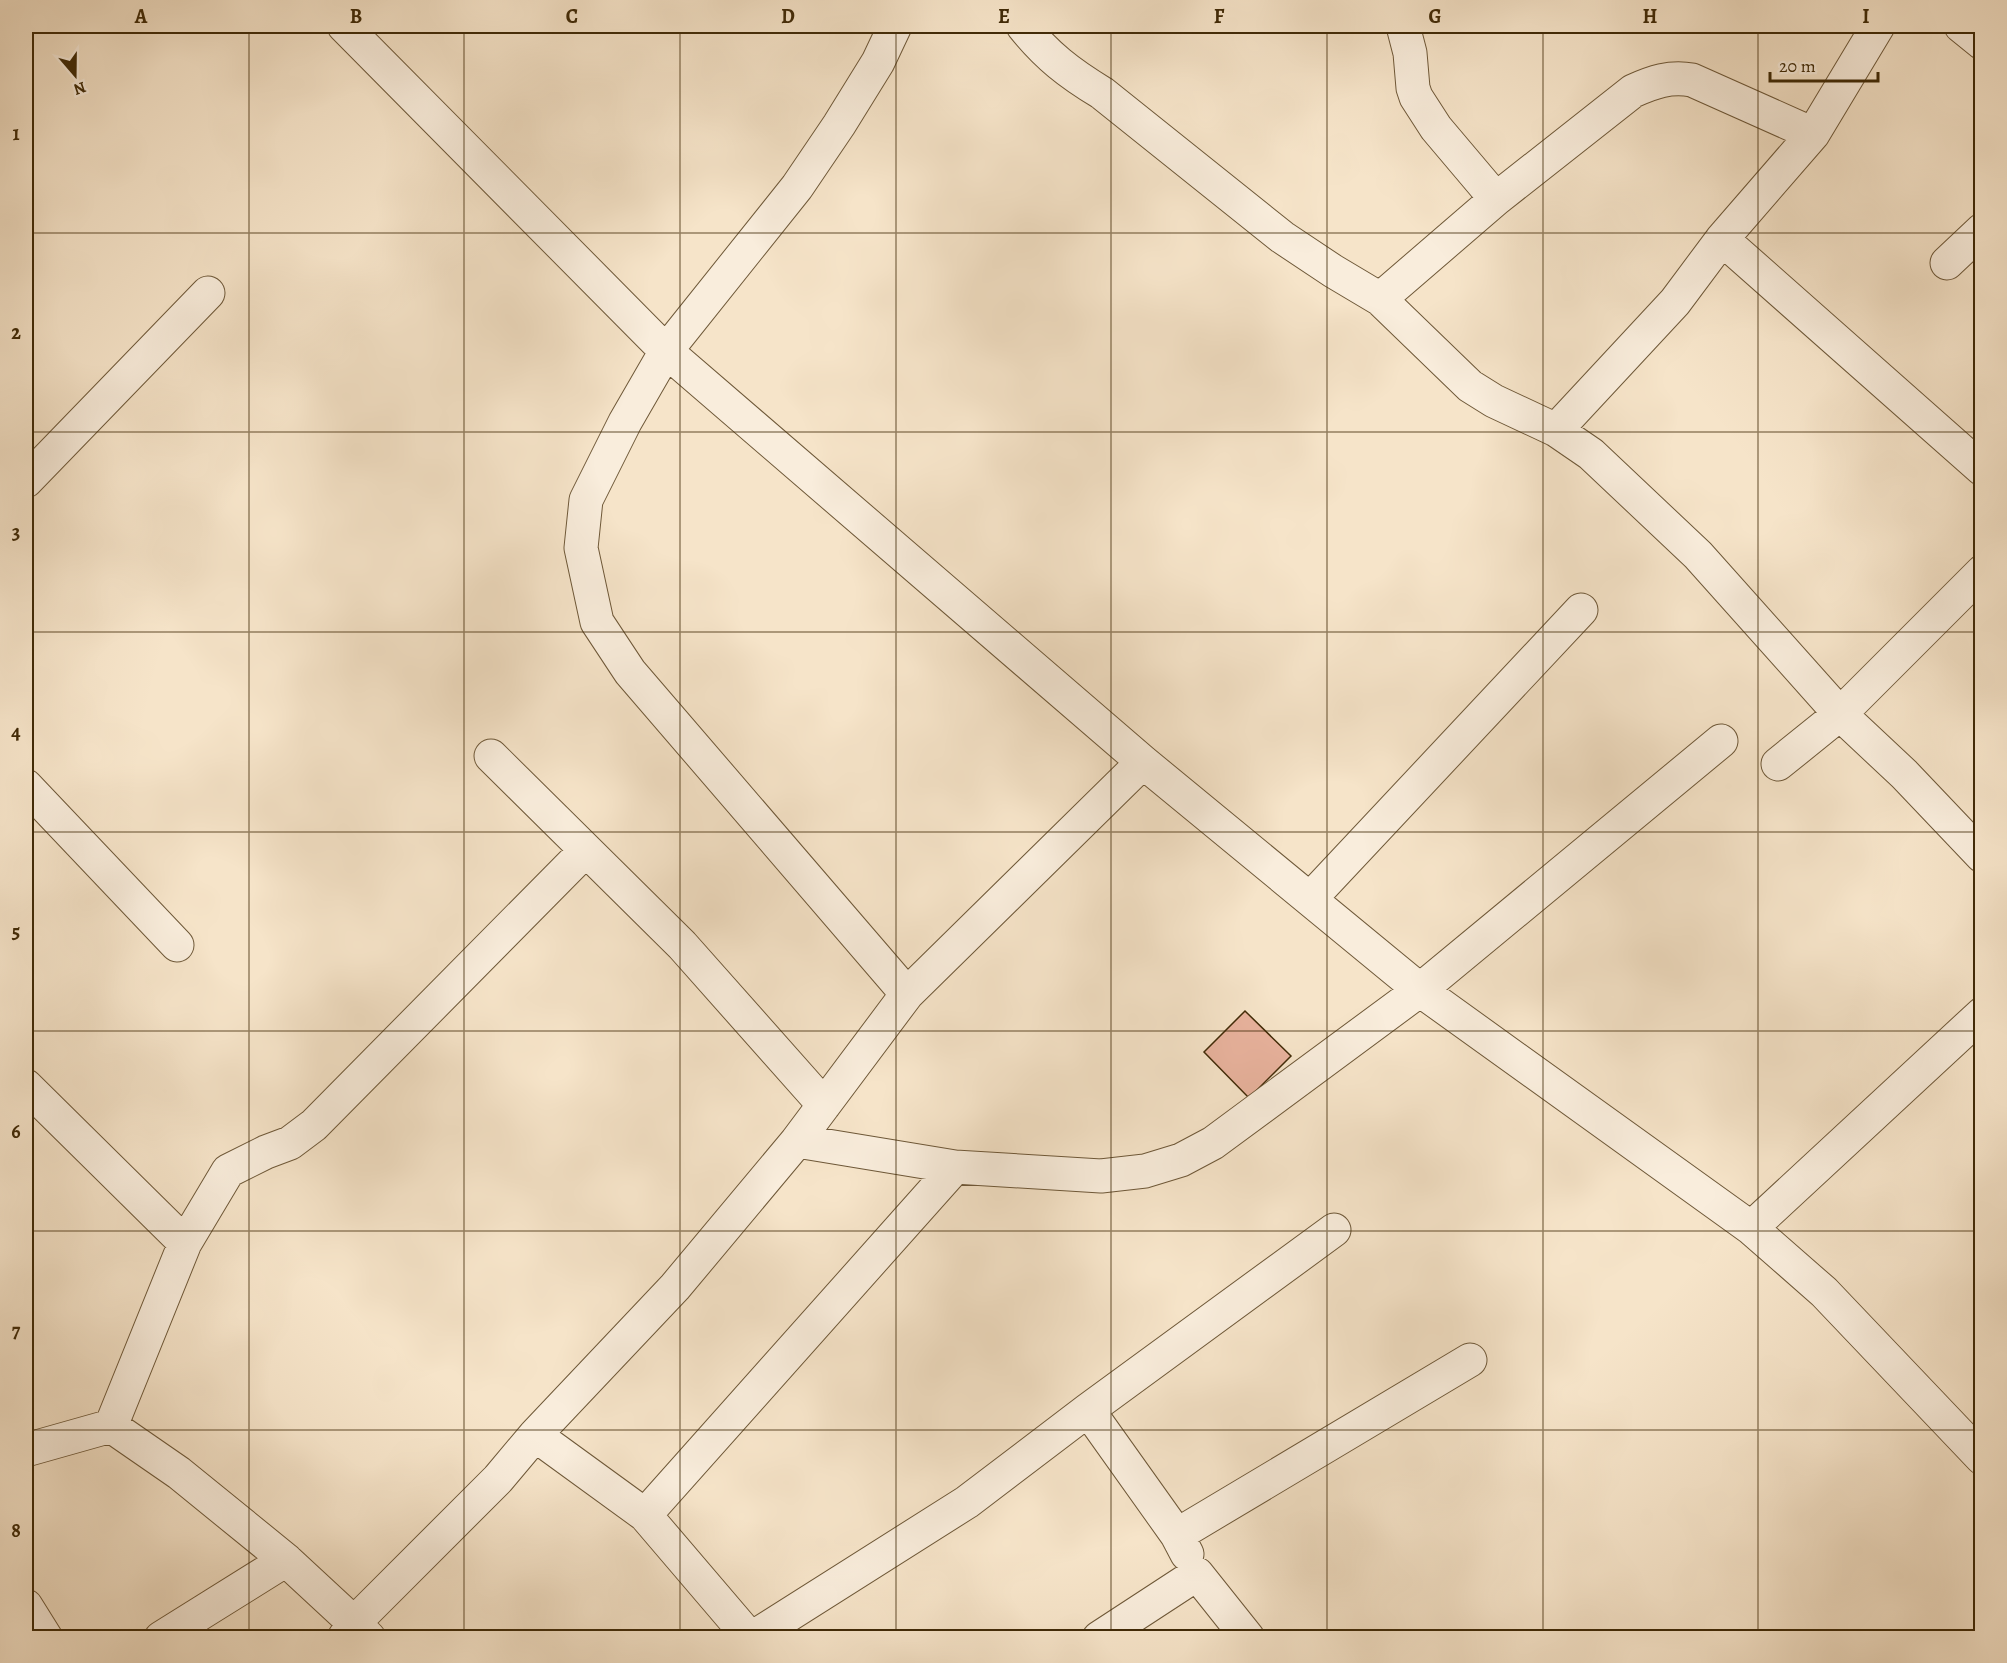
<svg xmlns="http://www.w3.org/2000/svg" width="2007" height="1663" font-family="Alegreya,serif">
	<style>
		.building { fill: #e9b39e; stroke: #402a07; stroke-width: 1.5 }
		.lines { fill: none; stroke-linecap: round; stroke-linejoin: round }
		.minor-casing { stroke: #6e5838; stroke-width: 35 }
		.minor { stroke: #f9eddc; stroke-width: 33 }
		.grid { fill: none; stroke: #402a07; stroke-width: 1.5; stroke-opacity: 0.55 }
		.neatline { fill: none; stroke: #402a07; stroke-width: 2 }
		.grid-label { font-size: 20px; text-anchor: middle; font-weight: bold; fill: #402a07 }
	</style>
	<rect width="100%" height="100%" fill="#f6e4c9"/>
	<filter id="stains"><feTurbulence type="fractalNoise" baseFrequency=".00333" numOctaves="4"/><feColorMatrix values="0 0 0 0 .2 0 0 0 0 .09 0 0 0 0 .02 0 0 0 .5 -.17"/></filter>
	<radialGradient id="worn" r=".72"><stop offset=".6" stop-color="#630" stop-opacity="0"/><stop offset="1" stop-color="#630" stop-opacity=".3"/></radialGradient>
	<!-- building -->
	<path class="building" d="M1245 1011 1291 1056 1249 1098 1204 1052Z"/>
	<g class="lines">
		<!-- minor casing -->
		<g class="minor-casing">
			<path id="minor" d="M344 26 666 351 1143 762 1420 990 1751 1228 1824 1292 1982 1458
				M895 26 878 62 839 125 797 187 666 351 625 422 586 500 581 548 597 622 630 672 907 994
				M1023 26C1047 56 1069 73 1102 93L1282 237 1333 271 1380 299 1470 386 1494 401 1556 430 1591 454 1698 555 1840 714 1904 774 1982 856
				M1403 26 1410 53 1413 88 1416 97 1436 128 1496 199
				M1961 26 1982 43
				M1722 239 1982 469
				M1947 263 1982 230
				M1380 299 1496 199 1633 91C1653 82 1670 76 1692 80L1813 134
				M1556 430 1675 302 1722 239 1813 134 1878 26
				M26 481 208 293
				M491 756 682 945 824 1105
				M1778 764 1840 714 1982 572
				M26 786 177 945
				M1310 899 1581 610
				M26 1086 185 1243
				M797 1141 907 994 1143 762
				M1751 1228 1982 1014
				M1088 1410 1177 1535 1187 1554
				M111 1426 185 1243 228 1171 266 1152 290 1143 314 1125 586 850
				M535 1435 645 1515 750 1638
				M26 1450 111 1426 179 1473 286 1560 354 1623 344 1638
				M645 1515 955 1167
				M1177 1535 1470 1360
				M26 1606 46 1638
				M161 1638 286 1560
				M369 1638 354 1623 498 1479 535 1435 675 1287 797 1141 955 1167 1101 1176 1145 1171 1181 1160 1213 1143 1420 990 1721 741
				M752 1638 967 1502 1088 1410 1334 1230
				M1099 1638 1197 1574 1248 1638"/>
		</g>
		<!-- minor -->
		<use href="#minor" class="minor"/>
	</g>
	<!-- grid -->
	<path class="grid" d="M249 26V1638M464 26V1638M680 26V1638M896 26V1638M1111 26V1638M1327 26V1638M1543 26V1638M1758 26V1638M26 233H1982M26 432H1982M26 632H1982M26 832H1982M26 1031H1982M26 1231H1982M26 1430H1982"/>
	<!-- margin -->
	<rect width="2007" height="1663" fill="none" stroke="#f6e4c9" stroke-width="66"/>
	<!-- north arrow -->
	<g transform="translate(75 75) rotate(160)" stroke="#f9eddc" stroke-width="4.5" paint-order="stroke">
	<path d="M0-4.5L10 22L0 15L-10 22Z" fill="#402a07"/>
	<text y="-9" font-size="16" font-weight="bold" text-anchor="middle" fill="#402a07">N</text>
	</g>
	<!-- scale -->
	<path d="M1770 72v9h108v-9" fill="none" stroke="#402a07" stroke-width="3"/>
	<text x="1779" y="72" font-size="18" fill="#402a07" stroke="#f9eddc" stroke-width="4.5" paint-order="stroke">20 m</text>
	<rect x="33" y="33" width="1941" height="1597" class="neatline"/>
	<g class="grid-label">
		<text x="141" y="23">A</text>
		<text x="356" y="23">B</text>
		<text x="572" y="23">C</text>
		<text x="788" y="23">D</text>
		<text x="1004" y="23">E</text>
		<text x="1219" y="23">F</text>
		<text x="1435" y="23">G</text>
		<text x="1650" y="23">H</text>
		<text x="1866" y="23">I</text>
		<text x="16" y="140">1</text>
		<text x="16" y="339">2</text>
		<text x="16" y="539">3</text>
		<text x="16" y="739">4</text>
		<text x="16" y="938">5</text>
		<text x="16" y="1138">6</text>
		<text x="16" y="1337">7</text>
		<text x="16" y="1537">8</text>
	</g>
	<rect width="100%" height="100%" filter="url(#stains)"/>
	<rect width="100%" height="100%" fill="url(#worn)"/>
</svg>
